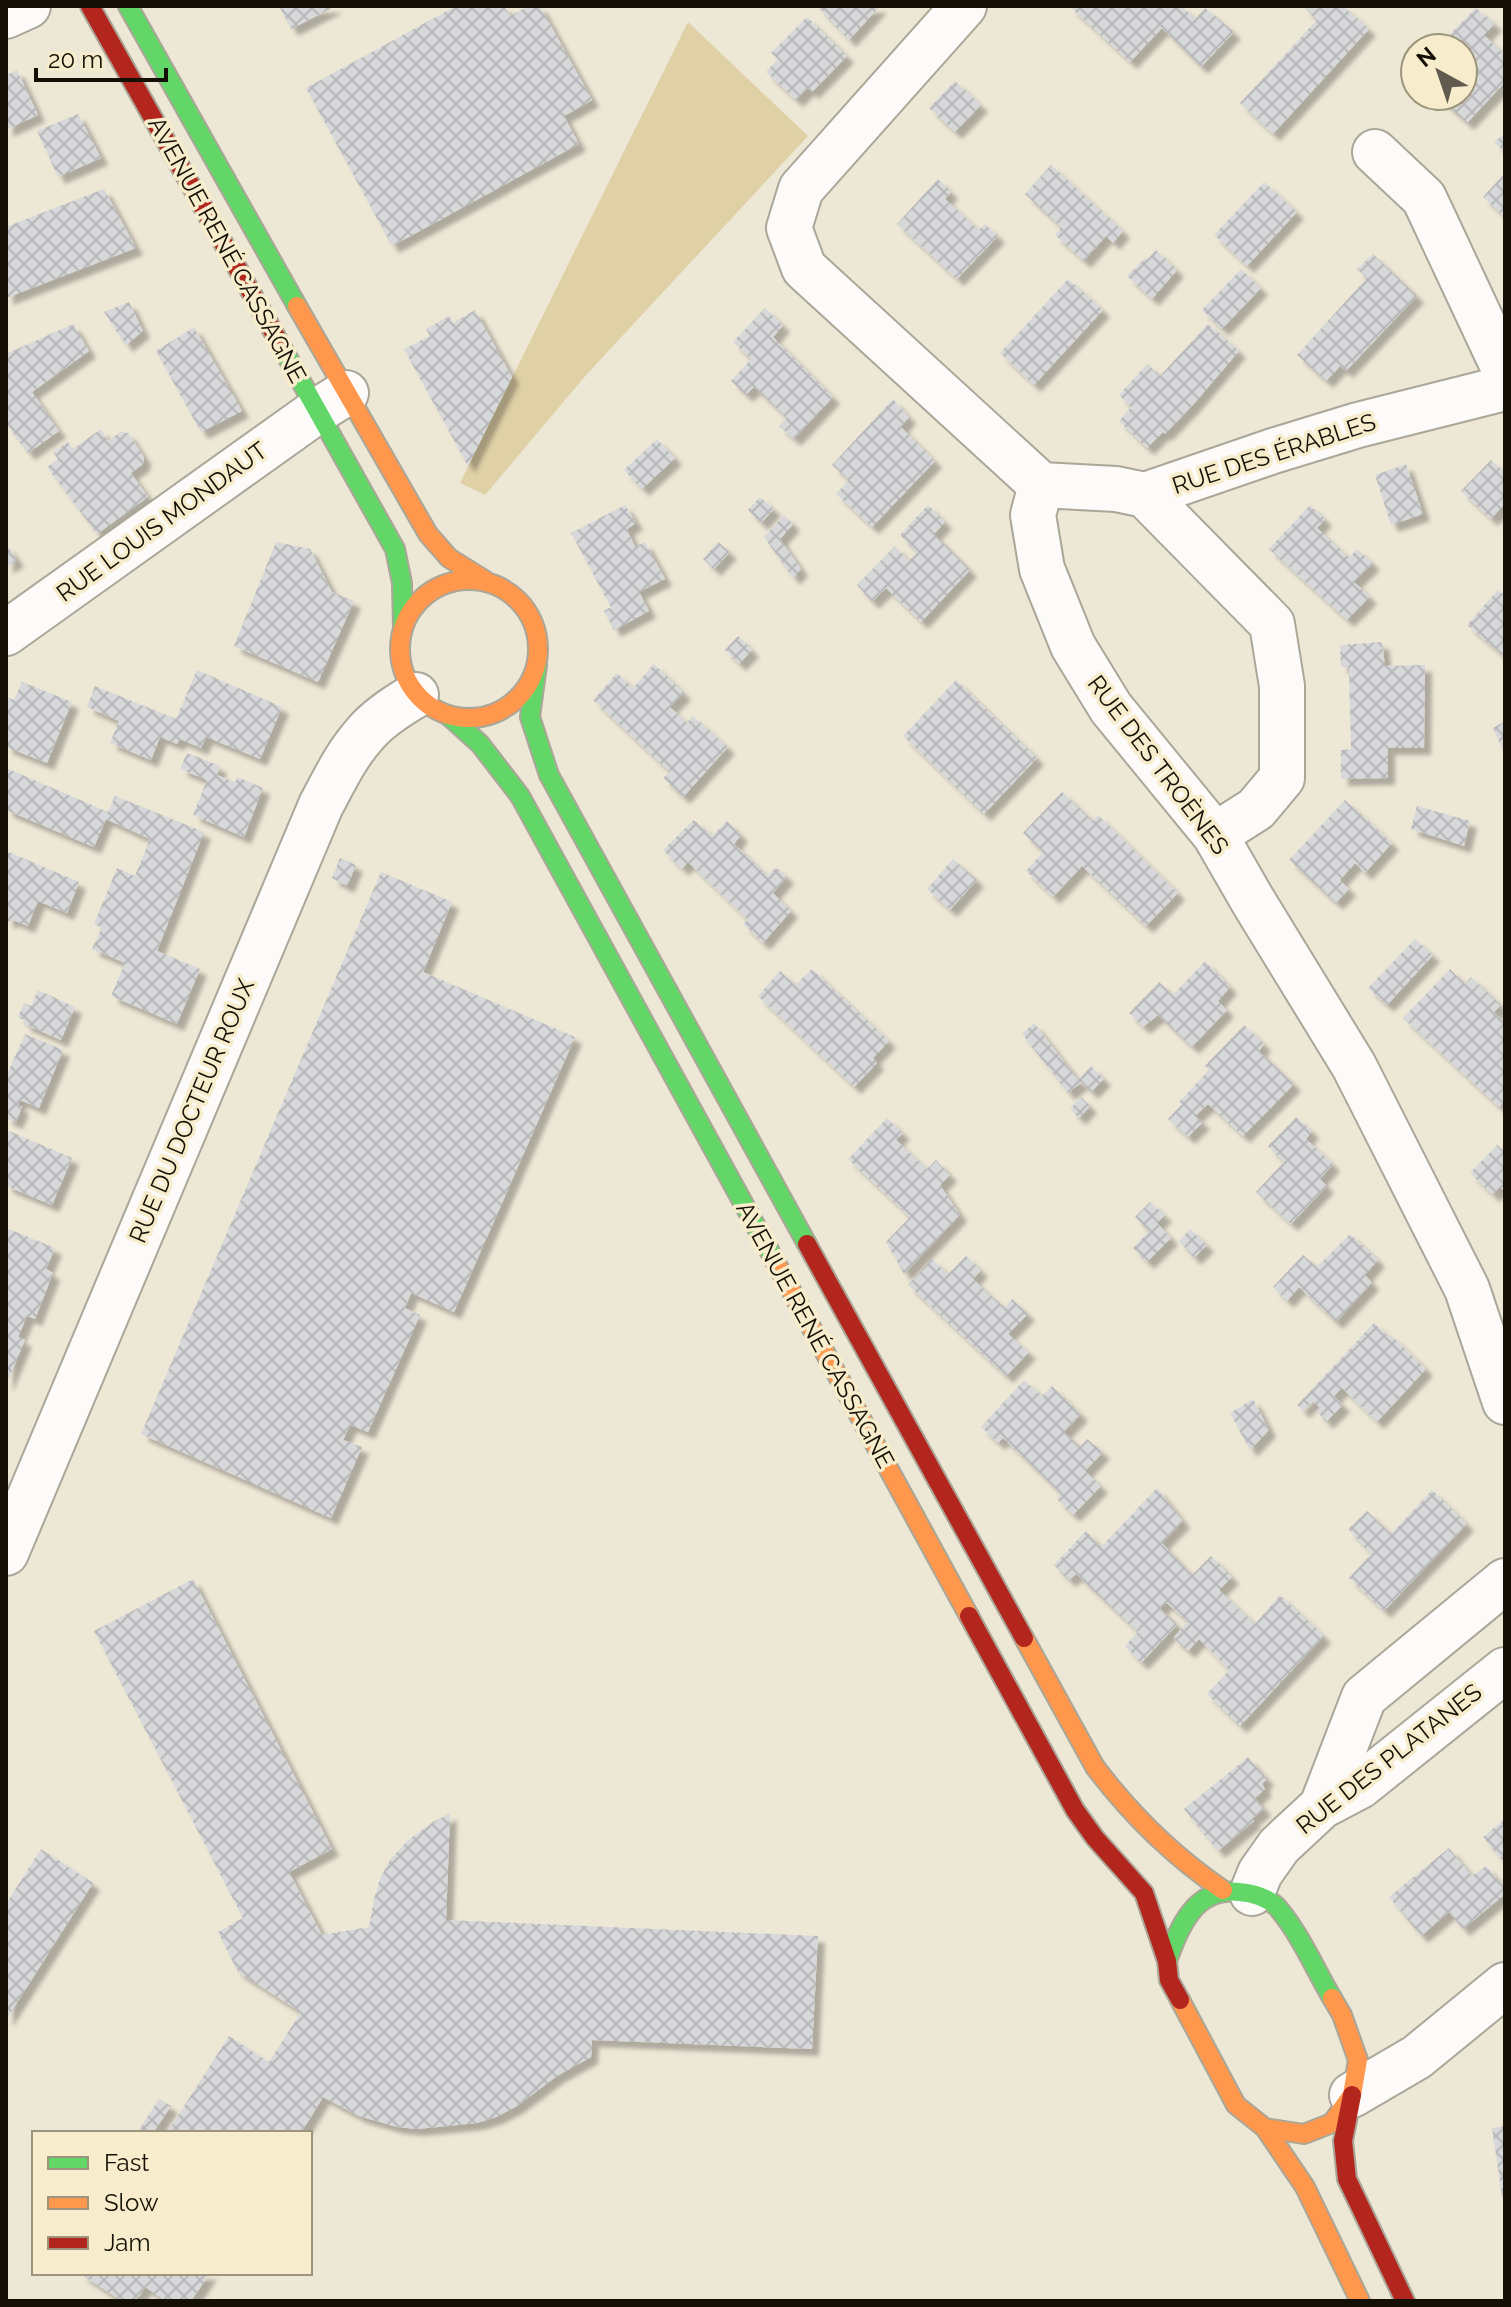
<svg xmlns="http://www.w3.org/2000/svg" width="1511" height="2307" font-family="Raleway,sans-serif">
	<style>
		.grass { fill: #dfd0a6 }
		.building { fill: url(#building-cross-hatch); filter: url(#shadow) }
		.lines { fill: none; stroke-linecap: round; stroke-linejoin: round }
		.street-casing { stroke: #aaa698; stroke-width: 48 }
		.fast-casing { stroke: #aaa698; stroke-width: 22 }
		.slow-casing { stroke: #aaa698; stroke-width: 22 }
		.jam-casing { stroke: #aaa698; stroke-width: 22 }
		.street { stroke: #fcfbf9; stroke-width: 44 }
		.fast { stroke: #63d668; stroke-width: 18 }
		.slow { stroke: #ff974d; stroke-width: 18 }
		.jam { stroke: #b3261e; stroke-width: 18 }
		.labels { text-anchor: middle; stroke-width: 7; stroke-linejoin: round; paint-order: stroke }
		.street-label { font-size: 24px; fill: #141005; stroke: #f7eccc }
	</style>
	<defs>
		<pattern id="building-cross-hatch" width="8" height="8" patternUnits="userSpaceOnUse" patternTransform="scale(2)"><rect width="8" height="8" fill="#d7d8da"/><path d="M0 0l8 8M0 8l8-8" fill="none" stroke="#b8b8ba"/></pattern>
		<filter id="shadow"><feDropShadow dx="7" dy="7" stdDeviation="2" flood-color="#0004"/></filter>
	</defs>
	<rect width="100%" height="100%" fill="#ede7d6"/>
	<!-- grass -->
	<path class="grass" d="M688 22 808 136 587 374 485 495 460 483Z"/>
	<!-- building -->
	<path class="building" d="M279 6H336L291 29Z
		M456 6H504L510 16 528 6H540L592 100 564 116 579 144 392 246 306 88Z
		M817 6H880L849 40Z
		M1069 6H1181L1195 19 1205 8 1234 32 1201 67 1162 28 1130 62Z
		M1303 6H1343L1369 29 1273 134 1240 103 1317 20Z
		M1476 8 1495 24 1484 35 1505 55V82L1467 123 1437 96H1463V48H1458L1447 37Z
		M807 17 847 56 812 92 808 88 796 100 766 72 778 59 771 53Z
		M17 70 38 115 6 130V75Z
		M955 81 981 105 955 132 929 108Z
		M78 114 101 158 58 177 37 131Z
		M1505 134V152L1494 142Z
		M1051 165 1123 231 1113 243 1106 236 1084 261 1055 235 1061 227 1025 194Z
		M1505 173V217L1483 197Z
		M938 179 951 192 945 199 979 230 985 224 998 236 957 279 897 224Z
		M1264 182 1297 212 1247 266 1214 235Z
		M104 189 136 248 6 298V227Z
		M1156 250 1177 270 1152 299 1127 276 1145 258 1148 259Z
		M1373 254 1417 296 1346 371 1340 366 1326 381 1297 355 1367 278 1357 269Z
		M1241 269 1261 288 1222 329 1202 310Z
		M1068 279 1103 310 1034 385 1000 353Z
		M129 302 143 331 126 345 104 312Z
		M765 308 783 325 773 337 833 397 794 439 779 426 787 418 771 403 754 387 746 395 731 381 751 359 733 342Z
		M475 310 512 377 468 466 404 349 430 336 426 329 449 316 453 323Z
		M73 324 89 351 32 392 59 431 28 453 6 423V354Z
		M1208 324 1239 351 1192 406 1165 434 1163 432 1147 448 1119 421 1131 407 1119 395 1147 364 1160 376Z
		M194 327 242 411 201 432 156 351Z
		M893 399 909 417 901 427 935 461 872 527 836 494 849 480 832 465Z
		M101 429 108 441 120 432 128 433 144 457 143 464 131 473 148 497 97 534 47 467 58 459 53 452 68 442 73 449Z
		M657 439 675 458 642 489 624 470Z
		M1491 460 1505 473V503L1491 519 1461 491Z
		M1406 464 1423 514 1391 525 1375 475Z
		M760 497 774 509 761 523 748 510Z
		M625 505 636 523 627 529 635 547 645 542 665 579 639 592 649 611 614 630 604 611 611 607 571 533Z
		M928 505 945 522 934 534 970 570 921 622 886 588 872 602 857 585 895 546 909 561 917 552 900 535Z
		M1310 505 1325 519 1317 528 1349 558 1357 549 1373 563 1354 582 1370 597 1347 620 1269 549Z
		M784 515 793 524 780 539 801 569 793 578 764 537Z
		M276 542 310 549 332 592 354 601 318 682 234 646Z
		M718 542 730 552 714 569 703 559Z
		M6 544 17 560 6 567Z
		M1498 590 1505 596V657L1467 625Z
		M738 636 752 650 739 664 725 650Z
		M1382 642 1385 666 1425 665 1424 748H1388V778L1341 779V750L1351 749 1349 667H1341L1340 645Z
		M654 664 684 693 670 707 687 723 693 716 728 747 683 797 663 778 670 772 593 700 617 673 633 688Z
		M197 670 282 707 260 759 206 737 201 748 180 739 177 744 160 737 151 760 110 743 119 721 87 707 95 686 176 719Z
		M956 680 1037 758 984 814 903 736Z
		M22 682 72 702 47 763 6 747V697L14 700Z
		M1505 721V755L1493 728Z
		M187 753 220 766 217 775 235 782 238 777 263 788 244 837 193 815 207 780 180 769Z
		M6 768 108 812 115 796 204 832 157 951 200 969 177 1024 111 996 125 963 92 949 102 928 94 924 117 868 135 876 150 839 106 819 94 847 6 810Z
		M1062 792 1093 821 1098 815 1178 893 1146 926 1082 866 1053 897 1026 871 1043 852 1023 833Z
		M1345 800 1392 843 1365 873 1355 863 1340 880 1349 889 1336 903 1289 860Z
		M1417 806 1470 821 1464 846 1411 829Z
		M694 820 712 836 727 821 741 835 734 844 749 858 767 876 776 867 787 877 773 893 791 911 763 943 743 924 748 920 688 862 682 869 663 850Z
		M6 851 79 882 67 913 38 901 28 926 11 919 10 922 6 920Z
		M340 858 356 865 347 886 332 878Z
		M953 859 977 880 950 910 927 889Z
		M381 872 452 902 423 972 575 1037 454 1312 411 1293 405 1308 420 1315 368 1432 350 1425 343 1440 362 1447 331 1518 141 1434Z
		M1415 939 1433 955 1387 1005 1368 988Z
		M1205 961 1230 987 1218 1001 1227 1010 1192 1047 1158 1015 1143 1027 1129 1013 1159 982 1173 995Z
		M812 969 889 1041 873 1058 877 1063 854 1087 758 996 780 971 795 985Z
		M1450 969 1465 984 1471 977 1501 1005 1494 1012 1505 1023V1101L1499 1107 1403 1018Z
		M38 990 75 1007 61 1040 24 1024 25 1021 18 1017 24 1003 31 1006Z
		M1034 1023 1078 1080 1091 1066 1104 1079 1091 1092 1082 1082 1068 1093 1022 1034Z
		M1244 1025 1264 1044 1259 1051 1294 1084 1243 1136 1208 1104 1195 1116 1203 1122 1188 1137 1168 1119 1182 1104 1179 1102 1209 1070 1205 1066Z
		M25 1034 63 1050 39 1108 20 1100 18 1105 22 1107 16 1122 6 1118V1077Z
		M1081 1097 1090 1106 1079 1118 1070 1109Z
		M1296 1117 1312 1131 1306 1139 1333 1164 1320 1179 1327 1186 1291 1224 1256 1192 1284 1162 1268 1146Z
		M887 1118 903 1133 896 1140 927 1169 936 1160 950 1175 940 1185 960 1215 904 1274 886 1242 910 1217 848 1159Z
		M9 1131 72 1158 52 1205 6 1186V1136Z
		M1497 1145 1505 1152V1192L1500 1187 1493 1195 1470 1173Z
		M1150 1202 1165 1215 1157 1223 1171 1238 1147 1262 1133 1248 1149 1231 1135 1217Z
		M6 1228 55 1248 46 1269 53 1273 35 1319 27 1316 18 1337 25 1340 6 1385Z
		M1190 1229 1207 1245 1194 1258 1179 1241Z
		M1350 1234 1378 1260 1365 1275 1372 1283 1336 1322 1299 1287 1287 1301 1273 1287 1303 1255 1317 1267Z
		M966 1256 981 1270 973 1279 988 1293 1005 1308 1012 1299 1028 1314 1008 1334 1029 1352 1006 1376 908 1285 932 1259 948 1274Z
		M1374 1323 1390 1338 1392 1336 1426 1369 1377 1422 1342 1388 1334 1396 1343 1405 1326 1422 1317 1411 1320 1408 1313 1401 1303 1411 1297 1405Z
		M1024 1380 1042 1396 1052 1386 1081 1414 1064 1432 1080 1447 1087 1439 1103 1452 1085 1471 1101 1486 1073 1515 1057 1499 1061 1494 1003 1438 998 1443 981 1427Z
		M1253 1399 1269 1430 1250 1450 1230 1413Z
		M1157 1488 1183 1521 1162 1543 1192 1575 1211 1556 1232 1577 1219 1590 1255 1624 1280 1595 1324 1636 1240 1726 1207 1694 1229 1670 1199 1639 1188 1651 1173 1638 1188 1622 1168 1604 1166 1603 1160 1608 1177 1625 1141 1663 1125 1646 1138 1632 1076 1574 1069 1580 1054 1565 1086 1531 1101 1547Z
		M1432 1490 1467 1524 1384 1611 1349 1578 1371 1554 1348 1529 1367 1511 1391 1534Z
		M193 1579 332 1849 289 1872 322 1935 369 1927 374 1899 380 1879 390 1860 407 1841 433 1822 450 1813 446 1920 818 1936 812 2049 592 2040 591 2057 557 2076 517 2106 496 2117 477 2123 417 2129 397 2127 359 2116 323 2097 301 2133H167L229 2036 269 2062 301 2012 238 1972 218 1932 243 1918 94 1631Z
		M1248 1757 1267 1779 1262 1784 1265 1789 1255 1798 1264 1809 1252 1819 1254 1821 1218 1851 1184 1809Z
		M1505 1819V1864L1483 1837Z
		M1449 1848 1472 1876 1486 1866 1505 1888V1894L1463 1929 1449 1912 1421 1936 1389 1897Z
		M41 1849 93 1883 6 2020V1904Z
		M159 2099 171 2106 153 2133H137Z
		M1505 2126V2203H1503L1492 2128Z
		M79 2273H210L191 2301H166L145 2287 136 2301H122Z"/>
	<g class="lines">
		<!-- street casing -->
		<g class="street-casing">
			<path id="street" d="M964 6 801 189 789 228 804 268 1041 485 1033 515 1042 569 1073 646 1111 708 1215 835 1253 901 1354 1066 1467 1289 1505 1402
				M6 16 28 6
				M1375 152 1424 198 1505 371
				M1041 485 1116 489 1145 495 1273 451 1358 425 1505 388
				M1145 495 1272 624 1282 686V778L1256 809 1215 835
				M6 633 317 411 346 393
				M6 1553 321 805C334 781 346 755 365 734 378 718 399 705 416 695
				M1322 1806 1364 1697 1505 1581
				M1252 1893 1260 1873 1279 1846 1322 1806 1360 1786 1505 1670
				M1352 2095 1417 2057 1505 1985"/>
		</g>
		<!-- fast casing -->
		<g class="fast-casing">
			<path id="fast" d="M128 6 297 306
				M280 344 395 549 402 583 403 627
				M537 665 530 717 549 775 807 1244
				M449 716 480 744 520 796 776 1263
				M1167 1961C1180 1926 1195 1887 1239 1892 1253 1893 1269 1898 1278 1908 1300 1934 1315 1969 1332 1998"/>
		</g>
		<!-- slow casing -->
		<g class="slow-casing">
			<path id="slow" d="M297 306 428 534 449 558 486 581
				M400 649a69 69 0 1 1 138 0a69 69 0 1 1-138 0Z
				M776 1263 969 1616
				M1024 1638 1095 1767C1132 1816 1173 1856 1223 1890
				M1180 2000 1236 2105 1265 2128 1304 2134 1332 2123 1352 2095 1358 2060 1342 2015 1332 1998
				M1265 2128 1305 2187 1360 2301"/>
		</g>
		<!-- jam casing -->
		<g class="jam-casing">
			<path id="jam" d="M90 6 280 344
				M807 1244 1024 1638
				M969 1616 1075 1810 1095 1838 1144 1893 1167 1961 1169 1980 1180 2000
				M1352 2095 1343 2141 1347 2179 1405 2301"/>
		</g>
		<!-- street -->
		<use href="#street" class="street"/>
		<!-- fast -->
		<use href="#fast" class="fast"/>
		<!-- slow -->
		<use href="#slow" class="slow"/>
		<!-- jam -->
		<use href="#jam" class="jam"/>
	</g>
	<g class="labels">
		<!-- street labels -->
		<g class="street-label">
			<text transform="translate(227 250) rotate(61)" y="8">AVENUE RENÉ CASSAGNE</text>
			<text transform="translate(1274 454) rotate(-18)" y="8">RUE DES ÉRABLES</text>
			<text transform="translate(162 522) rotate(-36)" y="8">RUE LOUIS MONDAUT</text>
			<text transform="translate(1158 765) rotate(53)" y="8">RUE DES TROÈNES</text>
			<text transform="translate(192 1111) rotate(-67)" y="8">RUE DU DOCTEUR ROUX</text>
			<text transform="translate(815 1335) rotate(61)" y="8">AVENUE RENÉ CASSAGNE</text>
			<text transform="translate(1389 1759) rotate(-38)" y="8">RUE DES PLATANES</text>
		</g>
	</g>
	<!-- border -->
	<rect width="1511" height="2307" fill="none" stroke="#141005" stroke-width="16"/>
	<!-- legend -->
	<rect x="32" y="2131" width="280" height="144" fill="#f7eccc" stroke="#9c947c" stroke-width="2"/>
	<rect x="48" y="2157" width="40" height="12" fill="#63d668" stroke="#9c947c" stroke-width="2"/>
	<text x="104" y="2171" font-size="24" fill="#141005">Fast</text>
	<rect x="48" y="2197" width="40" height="12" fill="#ff974d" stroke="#9c947c" stroke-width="2"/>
	<text x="104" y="2211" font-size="24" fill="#141005">Slow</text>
	<rect x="48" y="2237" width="40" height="12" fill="#b3261e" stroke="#9c947c" stroke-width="2"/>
	<text x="104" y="2251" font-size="24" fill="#141005">Jam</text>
	<!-- north arrow -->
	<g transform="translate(1439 72) rotate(320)"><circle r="38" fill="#f7eccc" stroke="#9c947c" stroke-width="2"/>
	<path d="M0-6L14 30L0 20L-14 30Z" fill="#605b4e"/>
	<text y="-12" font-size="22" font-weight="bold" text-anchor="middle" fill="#141005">N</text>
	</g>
	<!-- scale -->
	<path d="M36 68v12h130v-12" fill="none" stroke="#141005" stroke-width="4"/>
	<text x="48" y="68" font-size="24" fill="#141005" stroke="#f7eccc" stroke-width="6" paint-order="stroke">20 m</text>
</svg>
